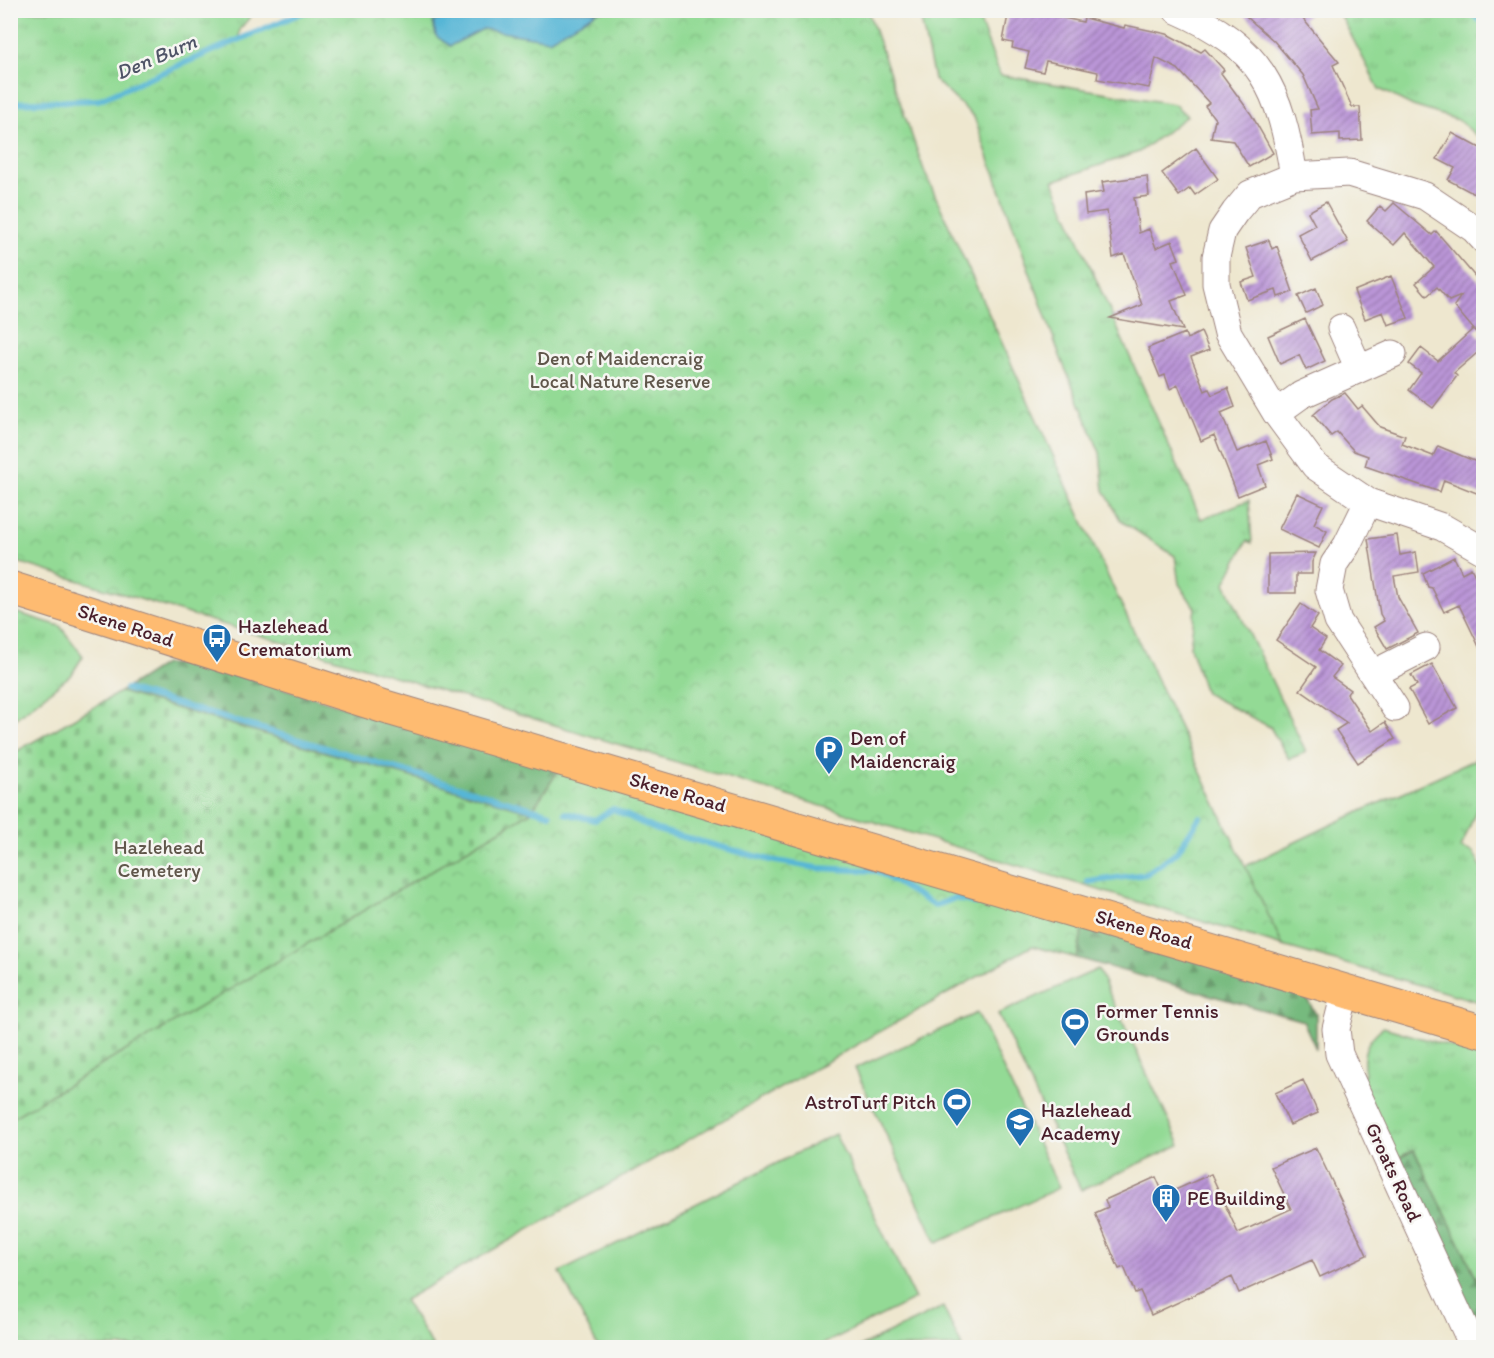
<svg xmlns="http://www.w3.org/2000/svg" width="1494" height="1358" font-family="Itim,sans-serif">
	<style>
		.grass { fill: url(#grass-tufts); stroke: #6e7c60; stroke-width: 1.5 }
		.forest { fill: url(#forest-firs); stroke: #606c54; stroke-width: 1.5 }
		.cemetery { fill: url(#cemetery-stones); stroke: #6e7c60; stroke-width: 1.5 }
		.park { fill: url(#park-crowns); stroke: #6e7c60; stroke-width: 1.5 }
		.pitch { fill: #93da95; stroke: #6e7c60; stroke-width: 1.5 }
		.water { fill: #57b6d6; stroke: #506a80; stroke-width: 1.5 }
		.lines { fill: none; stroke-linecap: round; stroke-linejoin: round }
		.stream { stroke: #57b6d6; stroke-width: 6 }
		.building { fill: url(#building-hatch) }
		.minor-casing { stroke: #9c837d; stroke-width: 29 }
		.major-casing { stroke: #9c837d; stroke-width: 35 }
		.minor { stroke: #fff; stroke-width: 27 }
		.major { stroke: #febb71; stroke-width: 33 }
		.labels { text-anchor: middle; stroke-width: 5; stroke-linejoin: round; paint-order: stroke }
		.park-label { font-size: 20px; fill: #60574b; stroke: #f6f6f2 }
		.street-label { font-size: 20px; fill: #4a1f2b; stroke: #f6f6f2 }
		.poi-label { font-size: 20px; fill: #4a1f2b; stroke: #f6f6f2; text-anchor: start }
		.water-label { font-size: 21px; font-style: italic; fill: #4f5467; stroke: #f6f6f2 }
	</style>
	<defs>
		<pattern id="grass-tufts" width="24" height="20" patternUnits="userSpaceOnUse" patternTransform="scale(1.5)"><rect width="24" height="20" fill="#93da95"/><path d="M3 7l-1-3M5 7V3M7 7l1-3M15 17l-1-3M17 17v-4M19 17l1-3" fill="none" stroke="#80bb81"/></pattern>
		<pattern id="forest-firs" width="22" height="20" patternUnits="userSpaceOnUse" patternTransform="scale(1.5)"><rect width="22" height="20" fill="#76ba7e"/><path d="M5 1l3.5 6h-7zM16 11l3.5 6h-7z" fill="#639767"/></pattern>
		<pattern id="cemetery-stones" width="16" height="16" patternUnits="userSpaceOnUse" patternTransform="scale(1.5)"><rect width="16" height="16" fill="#93da95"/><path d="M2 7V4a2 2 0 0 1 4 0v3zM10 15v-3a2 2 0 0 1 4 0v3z" fill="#80bb81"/></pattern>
		<pattern id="park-crowns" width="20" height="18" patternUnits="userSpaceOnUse" patternTransform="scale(1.5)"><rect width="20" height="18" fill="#93da95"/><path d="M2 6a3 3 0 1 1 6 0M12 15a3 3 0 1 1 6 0" fill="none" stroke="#80bb81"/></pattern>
		<pattern id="building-hatch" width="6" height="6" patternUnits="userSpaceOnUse" patternTransform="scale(1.5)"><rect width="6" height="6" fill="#ba95d7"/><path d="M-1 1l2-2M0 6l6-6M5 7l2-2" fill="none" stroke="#9979af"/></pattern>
	</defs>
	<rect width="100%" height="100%" fill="#f6f6f2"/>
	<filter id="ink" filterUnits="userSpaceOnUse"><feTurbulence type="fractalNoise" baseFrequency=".0167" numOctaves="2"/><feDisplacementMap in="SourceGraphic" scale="12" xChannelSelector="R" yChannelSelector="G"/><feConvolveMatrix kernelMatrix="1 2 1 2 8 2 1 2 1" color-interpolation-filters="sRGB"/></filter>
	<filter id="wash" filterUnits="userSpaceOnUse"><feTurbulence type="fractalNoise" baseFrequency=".008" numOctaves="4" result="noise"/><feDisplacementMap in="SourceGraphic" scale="24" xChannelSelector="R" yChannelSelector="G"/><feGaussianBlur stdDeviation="1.35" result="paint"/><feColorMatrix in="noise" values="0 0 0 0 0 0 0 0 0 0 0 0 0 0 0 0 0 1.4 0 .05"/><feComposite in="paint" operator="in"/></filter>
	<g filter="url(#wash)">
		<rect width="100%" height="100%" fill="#eee7cf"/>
		<!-- grass -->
		<path class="grass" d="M10 11H255L240 29 237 51 11 257Z
			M919 11H976L1000 75 1174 104 1187 116 1139 152 1053 181 1201 519 1249 500 1252 543 1247 541 1225 583 1306 752 1289 759 1270 727 1205 693 1190 647 1195 608 1179 584 1175 556 1121 521 1104 490 1100 453 1060 356 974 117 934 79Z
			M1335 11H1483V141L1458 120 1413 106 1379 89 1342 18Z
			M11 611 60 626 83 656 72 674 11 722Z
			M1483 756V793L1461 848 1473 852 1483 871V1003L1283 946 1160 907 1335 823Z
			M1383 1027 1483 1056V1291L1414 1150 1395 1159 1361 1078 1365 1074C1361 1052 1366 1041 1383 1027Z"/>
		<!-- forest -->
		<path class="forest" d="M164 664H201L559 770 531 812 120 692Z
			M1083 925 1299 986 1316 1014V1049L1303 1021 1077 958Z
			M1414 1150 1483 1291V1343L1395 1160Z"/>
		<!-- cemetery -->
		<path class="cemetery" d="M120 692 531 812 11 1119 10 755Z"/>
		<!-- park -->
		<path class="park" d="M308 11H868L925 173 1104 568 1283 946 11 560 10 103 99 100Z
			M559 770 1083 925 1077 958 1032 946 404 1300 433 1347H11L10 1119 531 812Z"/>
		<!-- pitch -->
		<path class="pitch" d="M1098 969 1180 1145 1081 1190 998 1014Z
			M977 1013 1059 1188 937 1243 855 1068Z
			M835 1134 915 1299 817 1347H598L560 1272Z
			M943 1307 962 1347H859Z"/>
		<!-- water -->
		<path class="water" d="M463 11V10L599 11 549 40 483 29 450 46 436 36 433 22Z"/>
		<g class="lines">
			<!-- stream -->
			<path class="stream" d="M1467 10 1484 23
				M10 103 98 100 308 10
				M126 689 550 814
				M565 813 595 820 613 809 657 830 770 860 817 868 877 871 935 906 955 898 975 903 981 894
				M1088 882 1146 874 1177 852 1200 817"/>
		</g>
		<g id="blocks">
			<!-- building -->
			<path class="building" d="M1009 10H1025L1083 22 1084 18 1124 28 1125 25 1167 34 1201 52 1205 49 1224 70 1221 73 1251 114 1273 153 1249 167 1233 141 1211 138 1215 119 1205 106 1209 103 1178 69 1156 58 1149 88 1097 79 1098 72 1046 61 1043 72 1025 68 1029 52 1012 48 1013 43 1003 41Z
				M1239 10H1312L1303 19 1339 62 1333 65 1352 107H1360L1362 140 1340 141V133L1312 135 1310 110 1318 109 1303 75 1274 41Z
				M1452 133 1484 150V199L1448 180 1455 168 1437 159Z
				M1196 148 1218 179 1195 195 1190 188 1179 196 1162 173Z
				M1147 176 1149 196 1134 198 1139 233 1149 229 1156 248 1172 241 1179 259 1173 261 1187 295 1171 301 1183 330 1110 318 1142 305 1124 254 1113 258 1107 211 1086 214 1084 195 1104 192 1102 182Z
				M1326 202 1348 242 1312 261 1298 234 1315 225 1308 212Z
				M1394 203 1432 235 1436 231 1484 287V322L1475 331 1454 306 1461 296 1449 301 1437 287 1427 296 1416 283 1434 267 1405 233 1394 245 1367 221 1380 206 1386 211Z
				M1269 240 1272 249 1277 246 1293 292 1278 297 1276 290 1247 300 1241 282 1256 277 1246 248Z
				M1391 276 1408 318 1388 325 1383 312 1365 319 1354 291Z
				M1316 288 1323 305 1306 313 1298 296Z
				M1305 319 1325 361 1306 370 1299 355 1280 364 1268 336Z
				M1473 329 1484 341V347L1454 373 1457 376 1433 408 1409 390 1421 373 1409 364 1421 348 1438 361Z
				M1201 332 1209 350 1191 357 1205 391 1209 389 1212 395 1228 388 1235 407 1221 413 1237 452 1266 441 1273 459 1258 465 1265 485 1238 496 1214 435 1201 441 1178 385 1170 389 1165 375 1160 377 1148 348 1185 333 1187 339Z
				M1345 393 1358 409 1362 406 1380 427 1405 436 1402 444 1433 456 1438 446 1484 465V496L1444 480 1440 492 1365 466 1368 456 1354 451 1337 432 1331 436 1313 415 1332 399Z
				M1297 493 1323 505 1314 524 1327 531 1319 548 1279 529Z
				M1397 535 1400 555 1416 552 1419 572 1394 576 1398 597 1418 633 1387 649 1374 627 1384 621 1380 614 1368 539Z
				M1316 553 1312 562V574H1296V593H1268V554Z
				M1454 557 1462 573 1471 568 1484 593V657L1459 605 1444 612 1432 588 1428 587 1423 573Z
				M1301 604 1318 616 1310 628 1326 639 1319 650 1341 666 1332 677 1350 690 1347 694 1372 731 1385 722 1395 739 1358 763 1336 730 1347 723 1300 690 1316 667 1276 640Z
				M1432 664 1457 708 1428 724 1409 689 1417 685 1411 675Z
				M1303 1080 1318 1113 1290 1125 1275 1093Z
				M1316 1148 1367 1255 1320 1277 1312 1260 1239 1293 1232 1277 1151 1315 1140 1291 1135 1293 1124 1267 1119 1269 1095 1213 1108 1207 1105 1200 1156 1177 1164 1195 1211 1174 1238 1233 1291 1209 1271 1167Z"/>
		</g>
	</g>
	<g filter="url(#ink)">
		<use href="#blocks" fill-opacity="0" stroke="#9c837d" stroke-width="1.5"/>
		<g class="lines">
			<!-- minor casing -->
			<g class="minor-casing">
				<path id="minor" d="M1177 10C1262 47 1280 89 1294 176
					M1484 240 1474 229 1425 196 1349 173 1294 176 1250 194 1235 212 1222 231 1216 257V284L1228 333 1276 413 1315 466 1368 502 1442 527 1484 551
					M1341 328 1359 369
					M1276 413 1301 395 1393 354
					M1368 502 1347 545 1334 564 1329 590 1338 621 1395 708
					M1373 674 1426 647
					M1345 993 1336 1029 1339 1054 1474 1348"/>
			</g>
			<!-- major casing -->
			<g class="major-casing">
				<path id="major" d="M10 588 385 707 1484 1032"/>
			</g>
			<!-- minor -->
			<use href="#minor" class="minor"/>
			<!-- major -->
			<use href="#major" class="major"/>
		</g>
	</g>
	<!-- icons -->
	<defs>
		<g id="bus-pin" transform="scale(1.5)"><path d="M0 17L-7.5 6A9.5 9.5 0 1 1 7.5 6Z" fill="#1f6fb2" stroke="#f6f6f2"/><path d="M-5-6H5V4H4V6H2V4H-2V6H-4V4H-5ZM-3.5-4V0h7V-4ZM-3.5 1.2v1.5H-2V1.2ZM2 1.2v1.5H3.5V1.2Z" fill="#fff"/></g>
		<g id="parking-pin" transform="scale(1.5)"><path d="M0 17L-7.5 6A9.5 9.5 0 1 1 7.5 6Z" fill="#1f6fb2" stroke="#f6f6f2"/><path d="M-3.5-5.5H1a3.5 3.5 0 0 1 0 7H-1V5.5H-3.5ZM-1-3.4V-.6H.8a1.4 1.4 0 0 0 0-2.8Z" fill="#fff"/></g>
		<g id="stadium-pin" transform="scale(1.5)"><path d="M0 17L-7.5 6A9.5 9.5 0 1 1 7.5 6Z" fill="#1f6fb2" stroke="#f6f6f2"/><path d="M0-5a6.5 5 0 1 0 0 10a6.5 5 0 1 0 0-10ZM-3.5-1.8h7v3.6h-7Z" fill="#fff"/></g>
		<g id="school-pin" transform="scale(1.5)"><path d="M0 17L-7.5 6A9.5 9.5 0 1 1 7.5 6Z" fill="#1f6fb2" stroke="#f6f6f2"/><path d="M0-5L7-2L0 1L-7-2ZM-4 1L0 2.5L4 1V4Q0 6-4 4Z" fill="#fff"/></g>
		<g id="building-pin" transform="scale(1.5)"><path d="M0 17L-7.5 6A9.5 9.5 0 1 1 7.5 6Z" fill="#1f6fb2" stroke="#f6f6f2"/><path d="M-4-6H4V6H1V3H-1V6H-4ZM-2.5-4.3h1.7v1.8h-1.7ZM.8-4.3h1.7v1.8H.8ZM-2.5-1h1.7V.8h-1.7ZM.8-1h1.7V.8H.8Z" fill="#fff"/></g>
	</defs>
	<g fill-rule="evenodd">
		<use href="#bus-pin" x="217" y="638"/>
		<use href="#parking-pin" x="829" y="750"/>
		<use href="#stadium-pin" x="1075" y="1022"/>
		<use href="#stadium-pin" x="957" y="1102"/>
		<use href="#school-pin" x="1020" y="1122"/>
		<use href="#building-pin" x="1166" y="1198"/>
	</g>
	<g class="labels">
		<!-- park labels -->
		<g class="park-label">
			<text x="620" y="365">Den of Maidencraig<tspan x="620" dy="23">Local Nature Reserve</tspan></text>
			<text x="159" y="854">Hazlehead<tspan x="159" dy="23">Cemetery</tspan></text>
		</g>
		<!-- street labels -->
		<g class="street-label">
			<text transform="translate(126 625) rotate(18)" y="7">Skene Road</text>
			<text transform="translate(678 792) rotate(16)" y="7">Skene Road</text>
			<text transform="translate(1144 929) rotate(16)" y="7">Skene Road</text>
			<text transform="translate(1394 1172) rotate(65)" y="7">Groats Road</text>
		</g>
		<!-- poi labels -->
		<g class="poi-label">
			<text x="238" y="633">Hazlehead<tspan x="238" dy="23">Crematorium</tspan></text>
			<text x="850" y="745">Den of<tspan x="850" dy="23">Maidencraig</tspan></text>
			<text x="1096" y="1018">Former Tennis<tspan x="1096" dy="23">Grounds</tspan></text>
			<text x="936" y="1109" text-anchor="end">AstroTurf Pitch</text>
			<text x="1041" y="1117">Hazlehead<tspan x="1041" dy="23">Academy</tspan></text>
			<text x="1187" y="1205">PE Building</text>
		</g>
		<!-- water labels -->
		<g class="water-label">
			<text transform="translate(156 57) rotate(-23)" y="7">Den Burn</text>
		</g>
	</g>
	<!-- margin -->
	<rect width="1494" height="1358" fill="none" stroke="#f6f6f2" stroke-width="36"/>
</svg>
